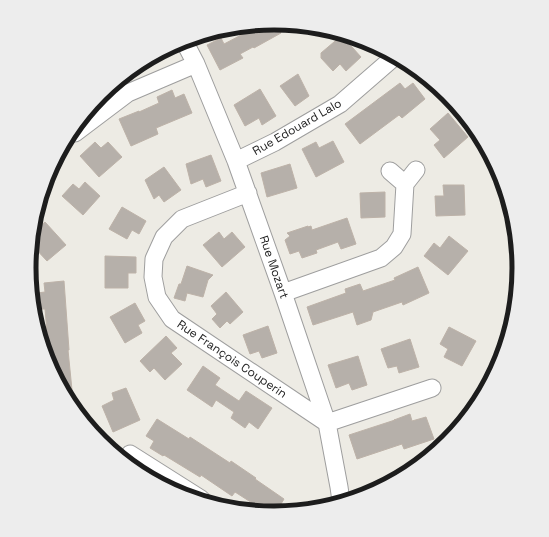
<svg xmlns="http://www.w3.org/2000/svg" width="549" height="537" font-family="'Space Grotesk',sans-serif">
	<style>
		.building { fill: #b6b0aa; stroke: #bdb2a8 }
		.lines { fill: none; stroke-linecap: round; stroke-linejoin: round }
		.street-casing { stroke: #9e9e9e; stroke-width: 19 }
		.street { stroke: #fff; stroke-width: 17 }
		.labels { text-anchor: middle; stroke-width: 3; stroke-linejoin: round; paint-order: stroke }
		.street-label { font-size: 12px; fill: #1d1d1d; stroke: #fff }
		.rim { fill: none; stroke: #1d1d1d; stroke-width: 5 }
	</style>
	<rect width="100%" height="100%" fill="#edebe4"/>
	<!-- building -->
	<path class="building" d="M274 23 281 33 254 48 253 47 240 54 243 58 220 70 207 45 221 38 224 44 247 32 245 29Z
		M341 36 343 37 361 57 346 71 340 64 333 71 321 58V53Z
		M298 74 309 96 295 106 280 86Z
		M400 83 405 89 413 83 425 99 402 118 399 115 360 144 345 124Z
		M260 89 276 116 262 125 259 118 245 126 234 105Z
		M172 90 175 98 184 94 192 113 156 128 158 134 131 146 119 119 139 111V112L159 103 157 97Z
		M448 113 468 137 444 158 434 145 440 140 430 129Z
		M333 141 344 162 316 177 302 149 316 142 319 148Z
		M95 142 101 148 108 142 122 157 99 177 80 156Z
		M211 155 221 181 206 187 203 179 191 184 186 164Z
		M290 164 297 188 267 197 261 173Z
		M164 167 181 190 164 202 159 195 154 199 145 180Z
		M85 182 100 196 83 215 62 196 73 184 79 189Z
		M443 185H464L465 215 436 216 435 196H444Z
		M385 192V217L361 218 360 193Z
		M122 207 146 221 139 234 132 230 127 239 109 229Z
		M347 218 356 244 341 249 338 242 316 250 317 253 302 258 299 251 290 254 285 240 290 236 287 233 308 226V227L311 226 312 230Z
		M45 222 66 245 47 261 33 246 37 229Z
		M219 232 224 239 232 232 245 247 222 267 203 245Z
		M449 236 468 251 448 275 424 256 434 243 440 248Z
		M105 256 136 257V273H128V288H105Z
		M187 266 213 275 208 280 203 297 187 293 185 301 174 298 179 284H181Z
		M418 267 429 293 403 305 402 302 373 312 371 320 357 325 353 312 313 325 307 307 346 293 345 289 360 284 363 291 395 280 394 278Z
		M64 281 69 350H68L73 400 48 362 42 332H47L45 309H38L37 293 45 292 44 283Z
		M226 292 243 312 230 324 227 321 220 328 212 319 217 314 211 306Z
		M135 303 145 321 138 325 142 333 125 343 110 317Z
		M268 326 277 353 262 358 259 351 250 354 243 335Z
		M449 327 476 341 462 366 444 357 448 349 440 344Z
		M166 336 177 348 171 353 182 364 165 380 154 368 150 372 140 361Z
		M410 339 419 367 399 373 397 366 388 368 381 349Z
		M358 356 367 385 352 390 349 383 336 388 328 365Z
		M203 366 220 378 215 385 239 401 246 391 272 408 258 429 249 422 245 428 231 418 234 412 216 400 212 407 187 390Z
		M126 388 140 420 113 432 102 406 114 400 112 393Z
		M410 414 412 421 426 417 434 439 404 449 402 444 357 459 349 435 395 420H394Z
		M157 419 189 439 190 437 230 463 231 461 256 478 255 479 284 499 275 514 258 511 260 508 235 492 232 496 201 475 200 477 164 455 163 456 150 448 154 441 146 436Z"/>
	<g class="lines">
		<!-- street casing -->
		<g class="street-casing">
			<path id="street" d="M184 41 196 64 236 161 283 293 327 423 339 487 341 501
				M75 133 128 93 196 64
				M236 161 275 142 340 104 393 58
				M390 171 405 184
				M248 193 182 219 164 237 154 259 153 277 157 297 172 319 327 423 432 388
				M283 293 381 258 394 247 402 234 405 184 416 170
				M130 454 201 499"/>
		</g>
		<!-- street -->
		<use href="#street" class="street"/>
	</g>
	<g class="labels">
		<!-- street labels -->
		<g class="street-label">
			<text transform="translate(297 127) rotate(-30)" y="4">Rue Edouard Lalo</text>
			<text transform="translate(274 267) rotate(71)" y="4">Rue Mozart</text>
			<text transform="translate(232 359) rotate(34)" y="4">Rue François Couperin</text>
		</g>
	</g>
	<!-- crop -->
	<path d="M0 0H549V537H0ZM36 268a238 238 0 1 1 476 0a238 238 0 1 1-476 0Z" fill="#ededed" fill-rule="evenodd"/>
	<path class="rim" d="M36 268a238 238 0 1 1 476 0a238 238 0 1 1-476 0Z"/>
</svg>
